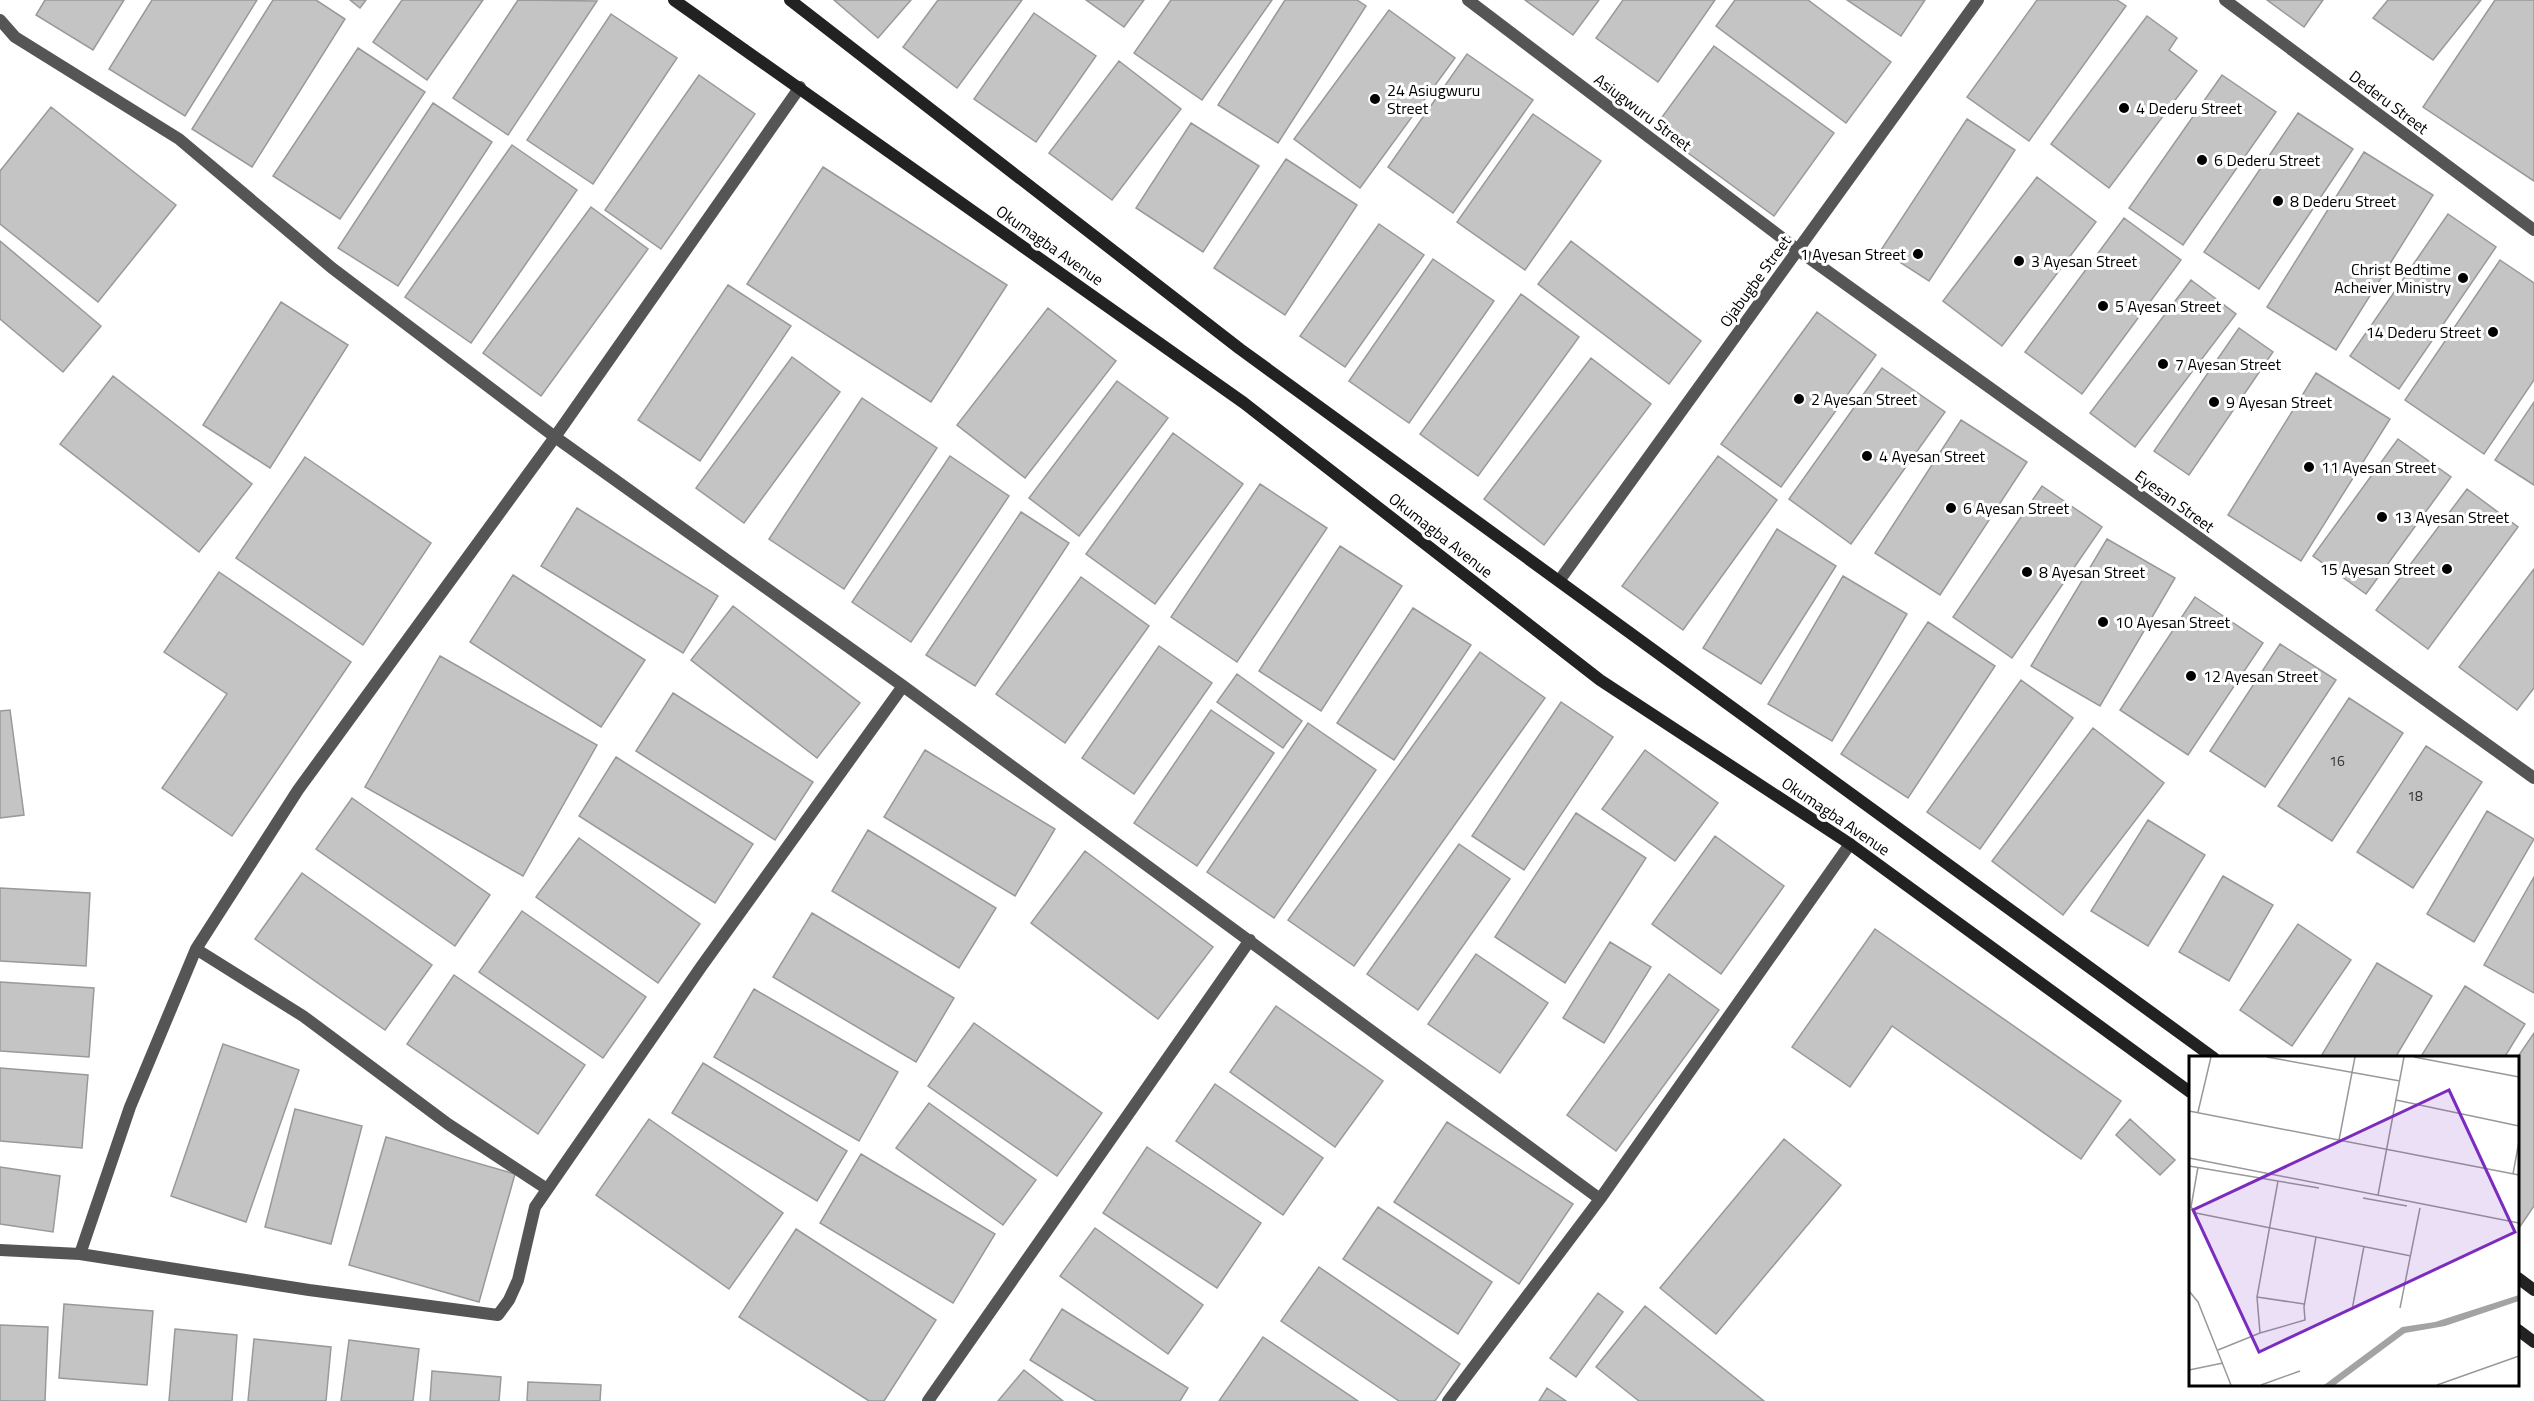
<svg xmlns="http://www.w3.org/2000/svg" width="2534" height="1401" font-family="'Titillium Web',sans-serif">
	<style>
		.building { fill: #c4c4c4; stroke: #999; stroke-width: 1.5 }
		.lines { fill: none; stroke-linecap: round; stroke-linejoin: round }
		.street { stroke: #555; stroke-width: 12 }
		.secondary { stroke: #222; stroke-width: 12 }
		.poi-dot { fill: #000; stroke: #fff; stroke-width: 2 }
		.labels { text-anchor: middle; stroke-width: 6; stroke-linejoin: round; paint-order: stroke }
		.number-label { font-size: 14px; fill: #313131 }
		.poi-label { font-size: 16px; fill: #000; stroke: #fff; text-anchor: start }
		.street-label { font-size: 16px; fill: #000; stroke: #fff }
		.inset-road { fill: none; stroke: #999; stroke-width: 1.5 }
		.view { fill: #7b2cbf; fill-opacity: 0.15; stroke: #7b2cbf; stroke-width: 3 }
		.inset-edge { fill: none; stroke: #000; stroke-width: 3 }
	</style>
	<rect width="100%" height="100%" fill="#fff"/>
	<!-- building -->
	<path class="building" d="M45 0H124L93 50 36 15Z
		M152 0H257L185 116 109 69Z
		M273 0H316L345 19 252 167 192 129Z
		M350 0H366L360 8Z
		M402 0H483L427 80 373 42Z
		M518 0 597 1 508 135 453 98Z
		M834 0H911L878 38Z
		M938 0H1022L957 88 903 47Z
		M1086 0H1144L1124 27Z
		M1171 0H1272L1202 100 1134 53Z
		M1285 0H1357L1366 6 1278 143 1218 105Z
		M1525 0H1599L1573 35Z
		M1623 0H1715L1658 82 1596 38Z
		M1735 0H1808L1891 62 1846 123 1716 26Z
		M1847 0H1925L1901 36Z
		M2037 0H2117L2126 6 2029 141 1967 97Z
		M2267 0H2323L2304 27Z
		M2388 0H2481L2433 60 2373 18Z
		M2495 0H2534V181L2423 107Z
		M1389 10 1455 58 1360 188 1294 139Z
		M1034 13 1096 56 1036 142 974 99Z
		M611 14 677 58 593 184 527 140Z
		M2147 16 2177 38 2169 50 2197 71 2109 188 2051 144Z
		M1714 46 1834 133 1774 216 1654 128Z
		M358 48 425 92 340 219 273 176Z
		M1467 54 1533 100 1453 213 1388 167Z
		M1119 61 1181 109 1112 200 1049 153Z
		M699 75 755 114 661 249 605 210Z
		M2222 75 2276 112 2183 245 2129 208Z
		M433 103 492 142 398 286 338 248Z
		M51 107 176 205 98 302 0 224V171Z
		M2298 113 2353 149 2259 289 2204 252Z
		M1533 114 1601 161 1525 270 1457 222Z
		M1967 119 2015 150 1929 281 1881 250Z
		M1191 123 1259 166 1203 252 1136 208Z
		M512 145 577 190 471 343 405 297Z
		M2364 152 2433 195 2336 350 2267 307Z
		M1286 159 1357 205 1285 315 1214 268Z
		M823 167 1007 285 931 402 747 284Z
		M2037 177 2096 222 2002 346 1943 301Z
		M591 207 648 249 541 396 483 353Z
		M2448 214 2496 247 2399 389 2350 356Z
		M2124 218 2181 260 2082 394 2025 352Z
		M1379 224 1424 255 1345 367 1300 336Z
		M0 241 101 326 63 372 0 319Z
		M1571 241 1701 341 1669 384 1538 284Z
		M1433 259 1494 301 1409 423 1349 381Z
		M2500 260 2534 283V380L2484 454 2405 400Z
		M2191 280 2236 314 2135 447 2090 413Z
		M728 285 791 326 700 461 638 420Z
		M1521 294 1579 337 1478 476 1420 434Z
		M281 302 348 345 270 468 203 425Z
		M1048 308 1116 361 1025 478 957 425Z
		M1817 312 1876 355 1781 487 1721 444Z
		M2239 328 2273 352 2189 475 2154 451Z
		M792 357 840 392 744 523 696 488Z
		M1591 358 1651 404 1544 545 1484 499Z
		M1882 368 1945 412 1851 544 1789 499Z
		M2316 373 2390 419 2301 561 2228 515Z
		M113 376 252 484 199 552 60 444Z
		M1117 381 1168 418 1079 536 1029 498Z
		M862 398 937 448 844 589 769 539Z
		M2534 402V485L2495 460Z
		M1961 420 2027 462 1940 595 1875 553Z
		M1173 433 1243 484 1155 604 1086 554Z
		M2398 439 2451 477 2366 594 2313 556Z
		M950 456 1009 496 911 642 852 602Z
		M1718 456 1777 500 1683 630 1622 586Z
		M305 457 431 543 363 645 236 558Z
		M1260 484 1327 528 1237 662 1171 617Z
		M2042 486 2102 527 2012 658 1953 617Z
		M2467 489 2518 527 2428 649 2376 610Z
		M577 508 718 596 683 653 541 566Z
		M1021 512 1069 543 975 686 926 655Z
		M1777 529 1836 566 1761 684 1703 648Z
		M2107 539 2175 578 2100 706 2031 666Z
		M1340 546 1402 586 1321 711 1259 671Z
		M2534 569V688L2517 710 2459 667Z
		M219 572 351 662 232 836 162 788 227 694 164 652Z
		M513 575 645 660 601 727 470 642Z
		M1843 576 1907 614 1832 741 1768 704Z
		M1081 577 1149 626 1065 743 996 694Z
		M2195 597 2263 643 2188 755 2120 710Z
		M733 606 860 703 817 758 691 660Z
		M1413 608 1471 645 1394 760 1337 723Z
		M1928 622 1995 666 1908 798 1841 754Z
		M2280 644 2336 680 2265 787 2210 751Z
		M1159 646 1212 683 1134 794 1082 758Z
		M1480 652 1545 698 1354 966 1288 920Z
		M440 656 597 745 523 876 365 787Z
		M1237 674 1302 721 1283 748 1217 702Z
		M2021 680 2073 718 1980 849 1927 812Z
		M673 693 813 782 775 840 636 751Z
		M2349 698 2403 733 2332 841 2278 806Z
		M1561 702 1613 737 1524 870 1472 836Z
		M10 710 24 815 0 818V711Z
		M1211 710 1274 753 1197 866 1134 823Z
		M1308 723 1376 770 1274 918 1207 872Z
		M2093 728 2164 783 2063 915 1992 861Z
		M2426 746 2482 782 2413 888 2357 852Z
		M925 750 1055 829 1015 896 884 817Z
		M1645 750 1718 803 1675 861 1602 809Z
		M616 757 753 844 715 903 579 816Z
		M352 798 490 895 455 946 316 849Z
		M2487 811 2534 839 2474 942 2427 914Z
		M1576 813 1646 858 1565 983 1495 937Z
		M2148 820 2205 855 2148 946 2091 911Z
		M868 830 996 908 959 968 832 891Z
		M1715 836 1784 886 1721 974 1652 924Z
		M579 838 700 924 658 983 536 897Z
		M1459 844 1510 879 1418 1010 1367 974Z
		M1085 851 1213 947 1158 1019 1031 923Z
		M302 873 432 965 385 1030 255 939Z
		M2223 876 2273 905 2229 981 2179 952Z
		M2534 877V993L2484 965Z
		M0 888 90 893 86 966 0 961Z
		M522 911 646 997 603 1058 479 972Z
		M812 913 954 998 916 1062 773 977Z
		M2298 924 2351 960 2292 1046 2240 1010Z
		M1875 929 2121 1101 2081 1159 1892 1026 1850 1087 1792 1047Z
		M1610 942 1651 967 1604 1043 1563 1018Z
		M1476 954 1548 1003 1500 1073 1428 1024Z
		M2377 963 2432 996 2395 1058H2320Z
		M1669 974 1719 1010 1616 1151 1567 1115Z
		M454 975 585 1065 538 1134 407 1044Z
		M0 982 94 988 89 1057 0 1051Z
		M2465 986 2525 1024 2504 1058H2420Z
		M754 989 898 1072 859 1141 714 1057Z
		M1276 1006 1383 1081 1335 1147 1230 1072Z
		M974 1023 1102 1113 1057 1176 928 1086Z
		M2534 1033V1206L2519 1228 2518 1227 2517 1058Z
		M223 1044 299 1070 246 1222 171 1196Z
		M703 1063 847 1151 817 1201 672 1113Z
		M0 1068 88 1075 82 1148 0 1141Z
		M1215 1084 1323 1158 1283 1215 1176 1141Z
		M929 1103 1036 1180 1003 1225 896 1148Z
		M295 1109 362 1126 331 1244 265 1227Z
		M649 1119 783 1213 729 1289 596 1195Z
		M2130 1119 2175 1160 2160 1175 2116 1135Z
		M1447 1122 1573 1204 1519 1284 1394 1202Z
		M386 1137 515 1174 479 1302 349 1265Z
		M1784 1139 1841 1185 1716 1334 1660 1288Z
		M1147 1147 1261 1223 1217 1288 1103 1213Z
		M861 1154 995 1234 953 1303 820 1223Z
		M0 1167 60 1176 53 1232 0 1224Z
		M1378 1207 1492 1282 1458 1334 1343 1259Z
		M1095 1228 1203 1305 1168 1354 1060 1276Z
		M796 1229 936 1320 884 1401H869L739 1317Z
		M1319 1267 1460 1364 1435 1401H1399L1281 1321Z
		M1598 1293 1623 1312 1576 1377 1550 1358Z
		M64 1304 153 1311 147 1385 59 1378Z
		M1645 1306 1764 1401H1639L1596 1367Z
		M1062 1309 1188 1388 1180 1401H1096L1030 1360Z
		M0 1325 48 1327 45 1401H0Z
		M175 1329 237 1335 232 1401H169Z
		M1263 1337 1358 1401H1219Z
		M254 1339 331 1347 326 1401H248Z
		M349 1340 419 1349 413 1401H341Z
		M1024 1370 1063 1401H998Z
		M432 1371 501 1377 499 1401H430Z
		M528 1382 601 1385 600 1401H527Z
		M1547 1388 1566 1401H1539Z"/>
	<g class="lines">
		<!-- street -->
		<path class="street" d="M1468 0 1798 250 2534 778
			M2225 0 2534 230
			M0 20 15 37 179 139 332 268 555 437 903 686 1600 1199
			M800 87 555 437 298 790 196 949 130 1107 80 1254 309 1290 498 1315 509 1300 518 1280 535 1207 701 967 903 686
			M1559 581 1978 0
			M196 949 303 1016 448 1124 547 1189
			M0 1250 80 1254
			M928 1401 1250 940
			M1448 1401 1600 1199 1850 844"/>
		<!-- secondary -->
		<path class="secondary" d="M674 0 1244 403 1600 680 1850 844 2190 1092
			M790 0 1240 349 2214 1058
			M2518 1278 2534 1290
			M2518 1330 2534 1342"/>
	</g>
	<!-- markers -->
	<g class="poi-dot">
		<circle cx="1375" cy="99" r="6"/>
		<circle cx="2124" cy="108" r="6"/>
		<circle cx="2202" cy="160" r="6"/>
		<circle cx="2278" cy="201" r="6"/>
		<circle cx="1918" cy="254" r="6"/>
		<circle cx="2019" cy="261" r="6"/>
		<circle cx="2463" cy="278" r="6"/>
		<circle cx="2103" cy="306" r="6"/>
		<circle cx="2493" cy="332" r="6"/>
		<circle cx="2163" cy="364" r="6"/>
		<circle cx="1799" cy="399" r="6"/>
		<circle cx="2214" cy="402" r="6"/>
		<circle cx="1867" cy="456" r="6"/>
		<circle cx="2309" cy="467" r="6"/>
		<circle cx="1951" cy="508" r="6"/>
		<circle cx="2382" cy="517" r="6"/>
		<circle cx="2447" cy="569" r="6"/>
		<circle cx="2027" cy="572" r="6"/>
		<circle cx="2103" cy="622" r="6"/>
		<circle cx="2191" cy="676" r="6"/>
	</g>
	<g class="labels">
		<!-- number labels -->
		<g class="number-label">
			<text x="2337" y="766">16</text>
			<text x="2415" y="801">18</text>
		</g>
		<!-- poi labels -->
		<g class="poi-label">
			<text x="1387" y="96">24 Asiugwuru<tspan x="1387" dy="18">Street</tspan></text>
			<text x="2136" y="114">4 Dederu Street</text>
			<text x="2214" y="166">6 Dederu Street</text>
			<text x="2290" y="207">8 Dederu Street</text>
			<text x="1906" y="260" text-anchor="end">1 Ayesan Street</text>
			<text x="2031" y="267">3 Ayesan Street</text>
			<text x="2451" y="275" text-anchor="end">Christ Bedtime<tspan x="2451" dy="18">Acheiver Ministry</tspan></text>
			<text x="2115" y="312">5 Ayesan Street</text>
			<text x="2481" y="338" text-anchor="end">14 Dederu Street</text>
			<text x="2175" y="370">7 Ayesan Street</text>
			<text x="1811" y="405">2 Ayesan Street</text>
			<text x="2226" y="408">9 Ayesan Street</text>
			<text x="1879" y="462">4 Ayesan Street</text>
			<text x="2321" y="473">11 Ayesan Street</text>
			<text x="1963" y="514">6 Ayesan Street</text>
			<text x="2394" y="523">13 Ayesan Street</text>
			<text x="2435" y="575" text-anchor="end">15 Ayesan Street</text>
			<text x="2039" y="578">8 Ayesan Street</text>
			<text x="2115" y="628">10 Ayesan Street</text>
			<text x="2203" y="682">12 Ayesan Street</text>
		</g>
		<!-- street labels -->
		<g class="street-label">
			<text transform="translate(2389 102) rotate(37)" y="6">Dederu Street</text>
			<text transform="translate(1643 112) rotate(37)" y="6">Asiugwuru Street</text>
			<text transform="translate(1050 245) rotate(35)" y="6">Okumagba Avenue</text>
			<text transform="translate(1755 281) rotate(-54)" y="6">Ojabugbe Street</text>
			<text transform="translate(2175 501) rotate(36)" y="6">Eyesan Street</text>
			<text transform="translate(1441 535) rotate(38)" y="6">Okumagba Avenue</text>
			<text transform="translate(1836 816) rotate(34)" y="6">Okumagba Avenue</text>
		</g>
	</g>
	<!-- overview -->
	<g transform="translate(2189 1056)">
		<rect width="330" height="330" fill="#fff"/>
		<path d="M330 239V245L256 270 216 277 146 329H135L213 271 246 266Z" fill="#a3a3a3"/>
		<path class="inset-road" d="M78 1 211 25M225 1 330 21M207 44 330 70M0 55 330 119M9 56 22 1M150 84 166 1M0 102 330 167M0 110 130 132M9 111 2 151 7 157 222 200M324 118 330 85M89 125 68 241 71 277 116 264 115 251 127 181M189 139 215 1M174 142 218 150M0 235 9 246 42 329M68 241 115 248M211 252 231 152M163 254 175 190M29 294 71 277M0 314 34 307M72 329 111 315M248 329 330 300"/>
		<path class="view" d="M260 34 326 176 70 296 4 154Z"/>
		<rect width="330" height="330" class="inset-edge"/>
	</g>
</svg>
